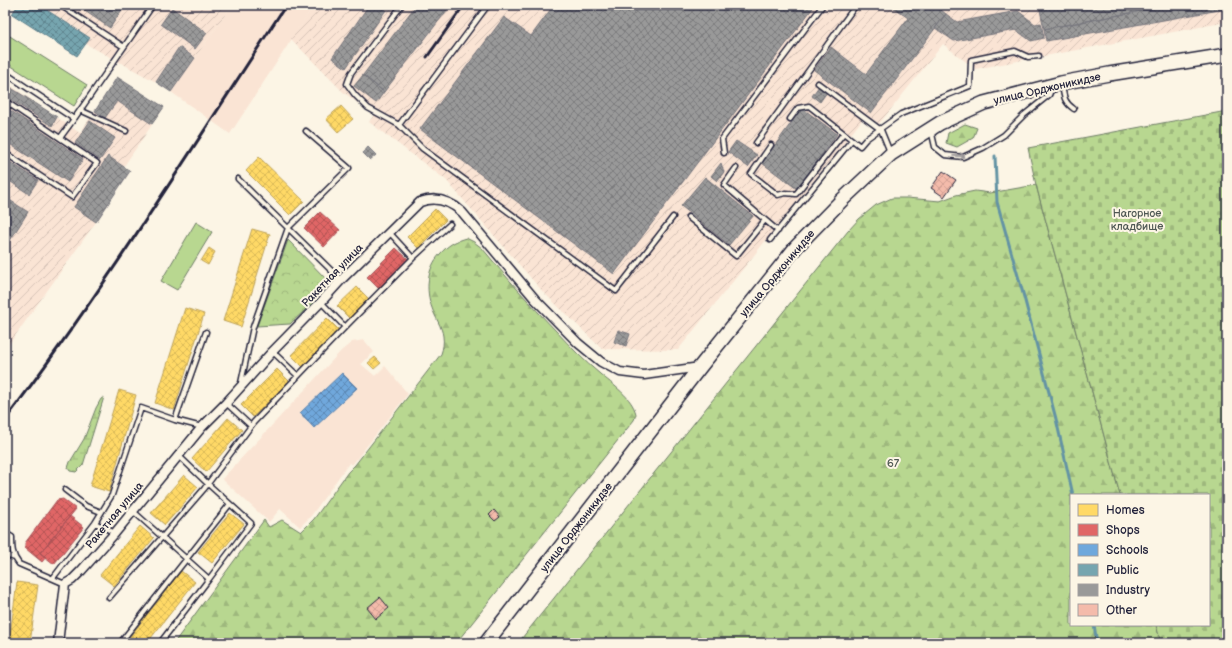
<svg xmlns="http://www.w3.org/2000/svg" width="1232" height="648" font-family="'Balsamiq Sans',sans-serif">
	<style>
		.built { fill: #fae4d4 }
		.industrial { fill: url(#industrial-furrows) }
		.green { fill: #b8d790; stroke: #6d7c66 }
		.forest { fill: url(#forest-firs); stroke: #6d7c66 }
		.wetland { fill: url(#wetland-marsh); stroke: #6d7c66 }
		.cemetery { fill: url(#cemetery-stones); stroke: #6d7c66 }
		.park { fill: url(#park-crowns); stroke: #6d7c66 }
		.homes { fill: url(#homes-cross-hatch); stroke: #bda259 }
		.shops { fill: url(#shops-cross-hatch); stroke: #a75259 }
		.schools { fill: url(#schools-cross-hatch); stroke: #5880ac }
		.public { fill: url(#public-cross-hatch); stroke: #5d7e8c }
		.industry { fill: url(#industry-cross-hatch); stroke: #75757d }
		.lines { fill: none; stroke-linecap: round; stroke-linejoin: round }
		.stream { stroke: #6393a4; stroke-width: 3 }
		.building { fill: url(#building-cross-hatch); stroke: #22223b }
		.service-casing { stroke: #22223b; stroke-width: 7 }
		.minor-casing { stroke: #22223b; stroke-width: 11 }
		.primary-casing { stroke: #22223b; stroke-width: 16 }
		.service { stroke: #fcf5e5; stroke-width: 4 }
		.minor { stroke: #fcf5e5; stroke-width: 8 }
		.primary { stroke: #fcf5e5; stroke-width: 13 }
		.rail { stroke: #22223b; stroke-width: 3 }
		.oneway { stroke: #9a9698 }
		.labels { text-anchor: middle; stroke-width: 4; stroke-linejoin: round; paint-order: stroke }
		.street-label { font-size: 11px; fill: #22223b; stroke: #fcf5e5 }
		.park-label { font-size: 11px; fill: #4f5854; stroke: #fcf5e5 }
	</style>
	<defs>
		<pattern id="industrial-furrows" width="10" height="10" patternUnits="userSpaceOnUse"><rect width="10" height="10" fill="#fae4d4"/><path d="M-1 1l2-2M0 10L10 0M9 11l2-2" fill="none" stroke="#d6c3b7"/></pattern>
		<pattern id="forest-firs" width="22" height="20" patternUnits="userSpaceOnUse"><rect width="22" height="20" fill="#b8d790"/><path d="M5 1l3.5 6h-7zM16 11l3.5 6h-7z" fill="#9eb87d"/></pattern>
		<pattern id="wetland-marsh" width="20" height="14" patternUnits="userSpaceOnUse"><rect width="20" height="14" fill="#b8d790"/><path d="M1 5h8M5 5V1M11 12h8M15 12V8" fill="none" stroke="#9eb87d"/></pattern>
		<pattern id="cemetery-stones" width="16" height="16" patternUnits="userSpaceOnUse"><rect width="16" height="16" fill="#b8d790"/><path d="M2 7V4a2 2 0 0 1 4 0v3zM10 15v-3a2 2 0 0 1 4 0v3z" fill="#9eb87d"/></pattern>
		<pattern id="park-crowns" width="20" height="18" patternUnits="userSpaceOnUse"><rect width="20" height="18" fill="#b8d790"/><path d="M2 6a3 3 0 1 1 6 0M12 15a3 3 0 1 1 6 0" fill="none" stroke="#9eb87d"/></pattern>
		<pattern id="homes-cross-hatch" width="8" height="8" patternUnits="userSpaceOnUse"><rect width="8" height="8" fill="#ffd966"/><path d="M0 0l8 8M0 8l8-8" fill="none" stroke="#daba59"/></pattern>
		<pattern id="shops-cross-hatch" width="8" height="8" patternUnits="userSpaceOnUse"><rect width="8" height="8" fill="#e06666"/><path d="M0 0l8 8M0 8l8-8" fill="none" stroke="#b55455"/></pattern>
		<pattern id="schools-cross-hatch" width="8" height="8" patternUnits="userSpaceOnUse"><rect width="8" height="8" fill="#6fa8dc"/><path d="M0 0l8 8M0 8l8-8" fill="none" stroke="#5b88b4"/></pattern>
		<pattern id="public-cross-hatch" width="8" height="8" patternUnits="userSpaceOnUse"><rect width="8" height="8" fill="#76a5af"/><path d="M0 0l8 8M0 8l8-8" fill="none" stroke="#608690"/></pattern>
		<pattern id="industry-cross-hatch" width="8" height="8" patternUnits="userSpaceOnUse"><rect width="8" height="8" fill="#999"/><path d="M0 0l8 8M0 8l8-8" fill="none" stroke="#7c7c7e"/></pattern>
		<pattern id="building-cross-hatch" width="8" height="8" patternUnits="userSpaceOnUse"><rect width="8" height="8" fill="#f4bbab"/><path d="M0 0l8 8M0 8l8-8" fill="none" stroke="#d1a094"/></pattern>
	</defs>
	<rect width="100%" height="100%" fill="#fcf5e5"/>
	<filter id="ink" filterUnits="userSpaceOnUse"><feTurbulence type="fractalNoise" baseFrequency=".025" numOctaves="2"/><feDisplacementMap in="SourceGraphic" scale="8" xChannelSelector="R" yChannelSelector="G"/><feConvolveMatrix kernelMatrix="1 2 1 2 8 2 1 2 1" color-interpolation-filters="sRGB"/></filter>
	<g filter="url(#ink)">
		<!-- built -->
		<path class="built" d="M232 5H314L230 134 171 92Z
			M364 340 374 352 361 364 375 376 385 366 408 394 352 465 349 463 311 516 300 527 280 509 269 522 222 479 341 351 352 342Z"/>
		<!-- industrial -->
		<path class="industrial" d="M39 5H232L171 92 156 82 86 44Z
			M314 5H1227V22L975 69 943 44 879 124 866 115 848 138 678 350 602 349 543 292 446 180 369 122 374 115 343 92 291 39Z
			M117 77 164 107 124 166 130 171 96 222 5 350V82L80 133Z"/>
		<!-- green -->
		<path class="green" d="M5 33 87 85 74 106 5 62Z
			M196 222 212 232 177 290 161 281Z"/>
		<!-- forest -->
		<path class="forest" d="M965 124 977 128 973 138 957 147 946 143 948 133Z
			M1036 185 1120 495H1071V625H1156L1161 643H518L848 231 859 219 876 205 892 198H907L940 201 956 195 975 191 990 193Z
			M466 238 474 242 482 248C506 277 530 304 556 331 570 346 584 361 600 374 613 385 632 397 636 414L634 420 456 643H174L264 520 269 527 282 520 301 532 314 519 348 472 355 465 441 354C443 348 444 343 443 336 442 327 435 317 432 308 425 290 427 268 440 254 448 245 455 241 466 238Z"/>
		<!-- wetland -->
		<path class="wetland" d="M104 397 83 465 76 472 70 471 68 468 70 462 84 439 96 408 101 399Z"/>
		<!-- cemetery -->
		<path class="cemetery" d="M1227 111V643H1161L1156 625H1209V495H1120L1036 185 1028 148Z"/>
		<!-- park -->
		<path class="park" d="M288 240 332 285 290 324 257 326Z"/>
		<!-- homes -->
		<path class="homes" d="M341 106 353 119 338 132 326 119Z
			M259 157 304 201 290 215 246 171Z
			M435 209 446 220 418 248 407 237Z
			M252 229 270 234 241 327 223 321Z
			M209 248 215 252 208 265 201 261Z
			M357 287 369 299 350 319 337 306Z
			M185 308 204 314 174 410 155 403Z
			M327 318 339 330 303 367 291 355Z
			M375 357 381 363 374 369 368 363Z
			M277 369 289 381 253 417 241 405Z
			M119 390 136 395 109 492 90 486Z
			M228 418 242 430 206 472 192 459Z
			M184 475 198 487 165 525 151 513Z
			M230 513 244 524 212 563 198 552Z
			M140 526 154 538 114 586 100 575Z
			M181 571 195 582 147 643H125Z
			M17 582 38 585 30 643H9Z"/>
		<!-- shops -->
		<path class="shops" d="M320 212 340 230 324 247 304 228Z
			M396 248 408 259 379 289 367 277Z
			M63 499 76 509 40 553 46 557 42 562 25 548V543L57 500Z
			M70 516 84 527 54 564 40 553Z"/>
		<!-- schools -->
		<path class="schools" d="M342 373 357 388 314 428 300 413Z"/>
		<!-- public -->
		<path class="public" d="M18 5H39L90 38 77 56 12 14Z"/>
		<!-- industry -->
		<path class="industry" d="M76 5H125L110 28Z
			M369 5H380L386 10 346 68 332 58Z
			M416 5H451L384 92 363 75Z
			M554 5H815L614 274 420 129 504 17 531 36Z
			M890 5H935L946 14 871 113 814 70 831 47 866 74 908 18Z
			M1039 5H1173L1044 29Z
			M1173 5H1213L1214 11 1046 41 1044 29Z
			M1213 5H1227V8L1214 11Z
			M172 8 207 33 195 49 161 24Z
			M1018 11 1035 24 1041 23 1044 38 1031 41 1016 30 954 41 935 28 946 14 957 22Z
			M179 47 195 58 171 92 156 82Z
			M363 75 384 92 376 103 354 86Z
			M117 77 164 107 152 124 117 101 105 118 95 111Z
			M5 84 57 117 52 126 5 96Z
			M819 86 827 92 820 102 812 96Z
			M5 107 83 159 68 182 5 141Z
			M802 108 837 134 797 189 762 163Z
			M90 121 115 138 100 160 75 143Z
			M736 141 757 155 748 167 728 152Z
			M368 147 376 155 370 160 363 153Z
			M108 156 130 171 96 222 74 207Z
			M5 159 38 180 29 194 5 178Z
			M721 163 724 172 717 181 711 176Z
			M705 177 753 216 729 245 681 206Z
			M5 197 28 212 9 242 5 239Z
			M618 330 630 334 626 346 614 342Z"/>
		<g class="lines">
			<!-- stream -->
			<path class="stream" d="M995 156 997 202 1024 297 1056 419 1073 495
				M1094 625 1097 643"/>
		</g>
		<!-- building -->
		<path class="building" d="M943 171 956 180 944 197 931 188Z
			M494 510 500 517 495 521 489 515Z
			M380 597 389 608 376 619 367 608Z"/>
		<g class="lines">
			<!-- service casing -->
			<g class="service-casing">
				<path id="service" d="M60 5 124 47
					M402 5 351 73 347 84 355 95 368 108 399 125 423 149 616 291 673 217
					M5 73 74 119 153 5
					M818 83 881 130 890 152
					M1062 85C1064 97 1064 102 1074 109
					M5 101 60 138
					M80 110 126 131
					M790 119 798 108 809 106 860 146 866 139 901 114 970 86 971 60 1015 51 1028 57 1039 56
					M399 125 488 5
					M934 132 932 134 935 147 945 155 963 157 983 148 1004 135 1024 115 1049 95 1052 88
					M756 143 856 5
					M771 145 751 174 778 195 785 193 796 194 843 134
					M5 153 72 197 97 163 60 138 74 119
					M724 153 722 139 823 5
					M736 168 724 185 778 231
					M238 179 288 228 349 168 306 131
					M688 217 736 256 765 220
					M389 232 413 258
					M770 240 851 141
					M321 302 345 327
					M273 352 298 376
					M241 383 253 327 288 228 341 280
					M226 403 251 426
					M175 420 202 427
					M179 456 208 484 251 523 209 579
					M65 490 86 506 101 512
					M133 511 209 579 160 643
					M95 523 115 533
					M5 533 12 537C12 548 12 555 19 564L65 584
					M5 555 15 558
					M53 578 95 523 112 495 141 408 175 420 206 332
					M109 598 204 489 254 422 345 327 413 258 450 224
					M120 643 230 504"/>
			</g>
			<!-- minor casing -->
			<g class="minor-casing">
				<path id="minor" d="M58 643 65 584 72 580 81 571 115 533 202 427 226 403 272 352 321 302 341 280 420 202C436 196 450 201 462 212L535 299 578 343 601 362 620 372 644 375 700 367"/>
			</g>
			<!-- primary casing -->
			<g class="primary-casing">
				<path id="primary" d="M486 643 700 367 796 247 842 200 891 154 940 123 984 103 1061 83 1109 74 1227 55"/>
			</g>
			<!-- service -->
			<use href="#service" class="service"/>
			<!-- minor -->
			<use href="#minor" class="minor"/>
			<!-- primary -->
			<use href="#primary" class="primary"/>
			<!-- rail -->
			<path class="rail" d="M427 57 464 5
				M5 420C106 287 194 145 286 5"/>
		</g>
		<!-- one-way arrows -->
		<defs><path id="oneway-shaft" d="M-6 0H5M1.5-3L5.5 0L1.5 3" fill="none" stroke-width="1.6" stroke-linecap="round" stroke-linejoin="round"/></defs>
		<use class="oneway" href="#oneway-shaft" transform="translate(959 156) rotate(1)"/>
	</g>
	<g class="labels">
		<!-- street labels -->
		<g class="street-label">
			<text transform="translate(1047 88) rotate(-13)" y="4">улица Орджоникидзе</text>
			<text transform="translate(777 273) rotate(-50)" y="4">улица Орджоникидзе</text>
			<text transform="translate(332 275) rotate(-46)" y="4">Ракетная улица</text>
			<text transform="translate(114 515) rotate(-50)" y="4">Ракетная улица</text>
			<text transform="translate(576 527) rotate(-52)" y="4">улица Орджоникидзе</text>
		</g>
		<!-- park labels -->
		<g class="park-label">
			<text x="1137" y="217">Нагорное<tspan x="1137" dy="13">кладбище</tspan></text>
			<text x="893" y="467">67</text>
		</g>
	</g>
	<!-- margin -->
	<rect width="1232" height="648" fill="none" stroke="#fcf5e5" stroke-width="20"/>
	<rect x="10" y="10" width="1212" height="628" fill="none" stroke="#22223b" stroke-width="1.5" filter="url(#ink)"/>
	<!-- legend -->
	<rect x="1070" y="494" width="140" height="132" fill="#fcf5e5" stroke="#a5a1a1"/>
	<rect x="1078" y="504" width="20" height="12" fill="#ffd966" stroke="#a5a1a1"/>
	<text x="1106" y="514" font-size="12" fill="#22223b">Homes</text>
	<rect x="1078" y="524" width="20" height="12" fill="#e06666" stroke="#a5a1a1"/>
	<text x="1106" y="534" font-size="12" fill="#22223b">Shops</text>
	<rect x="1078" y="544" width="20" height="12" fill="#6fa8dc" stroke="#a5a1a1"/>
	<text x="1106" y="554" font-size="12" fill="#22223b">Schools</text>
	<rect x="1078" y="564" width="20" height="12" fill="#76a5af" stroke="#a5a1a1"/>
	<text x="1106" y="574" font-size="12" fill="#22223b">Public</text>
	<rect x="1078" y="584" width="20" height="12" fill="#999999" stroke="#a5a1a1"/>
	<text x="1106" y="594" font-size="12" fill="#22223b">Industry</text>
	<rect x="1078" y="604" width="20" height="12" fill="#f4bbab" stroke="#a5a1a1"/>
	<text x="1106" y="614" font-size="12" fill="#22223b">Other</text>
</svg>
